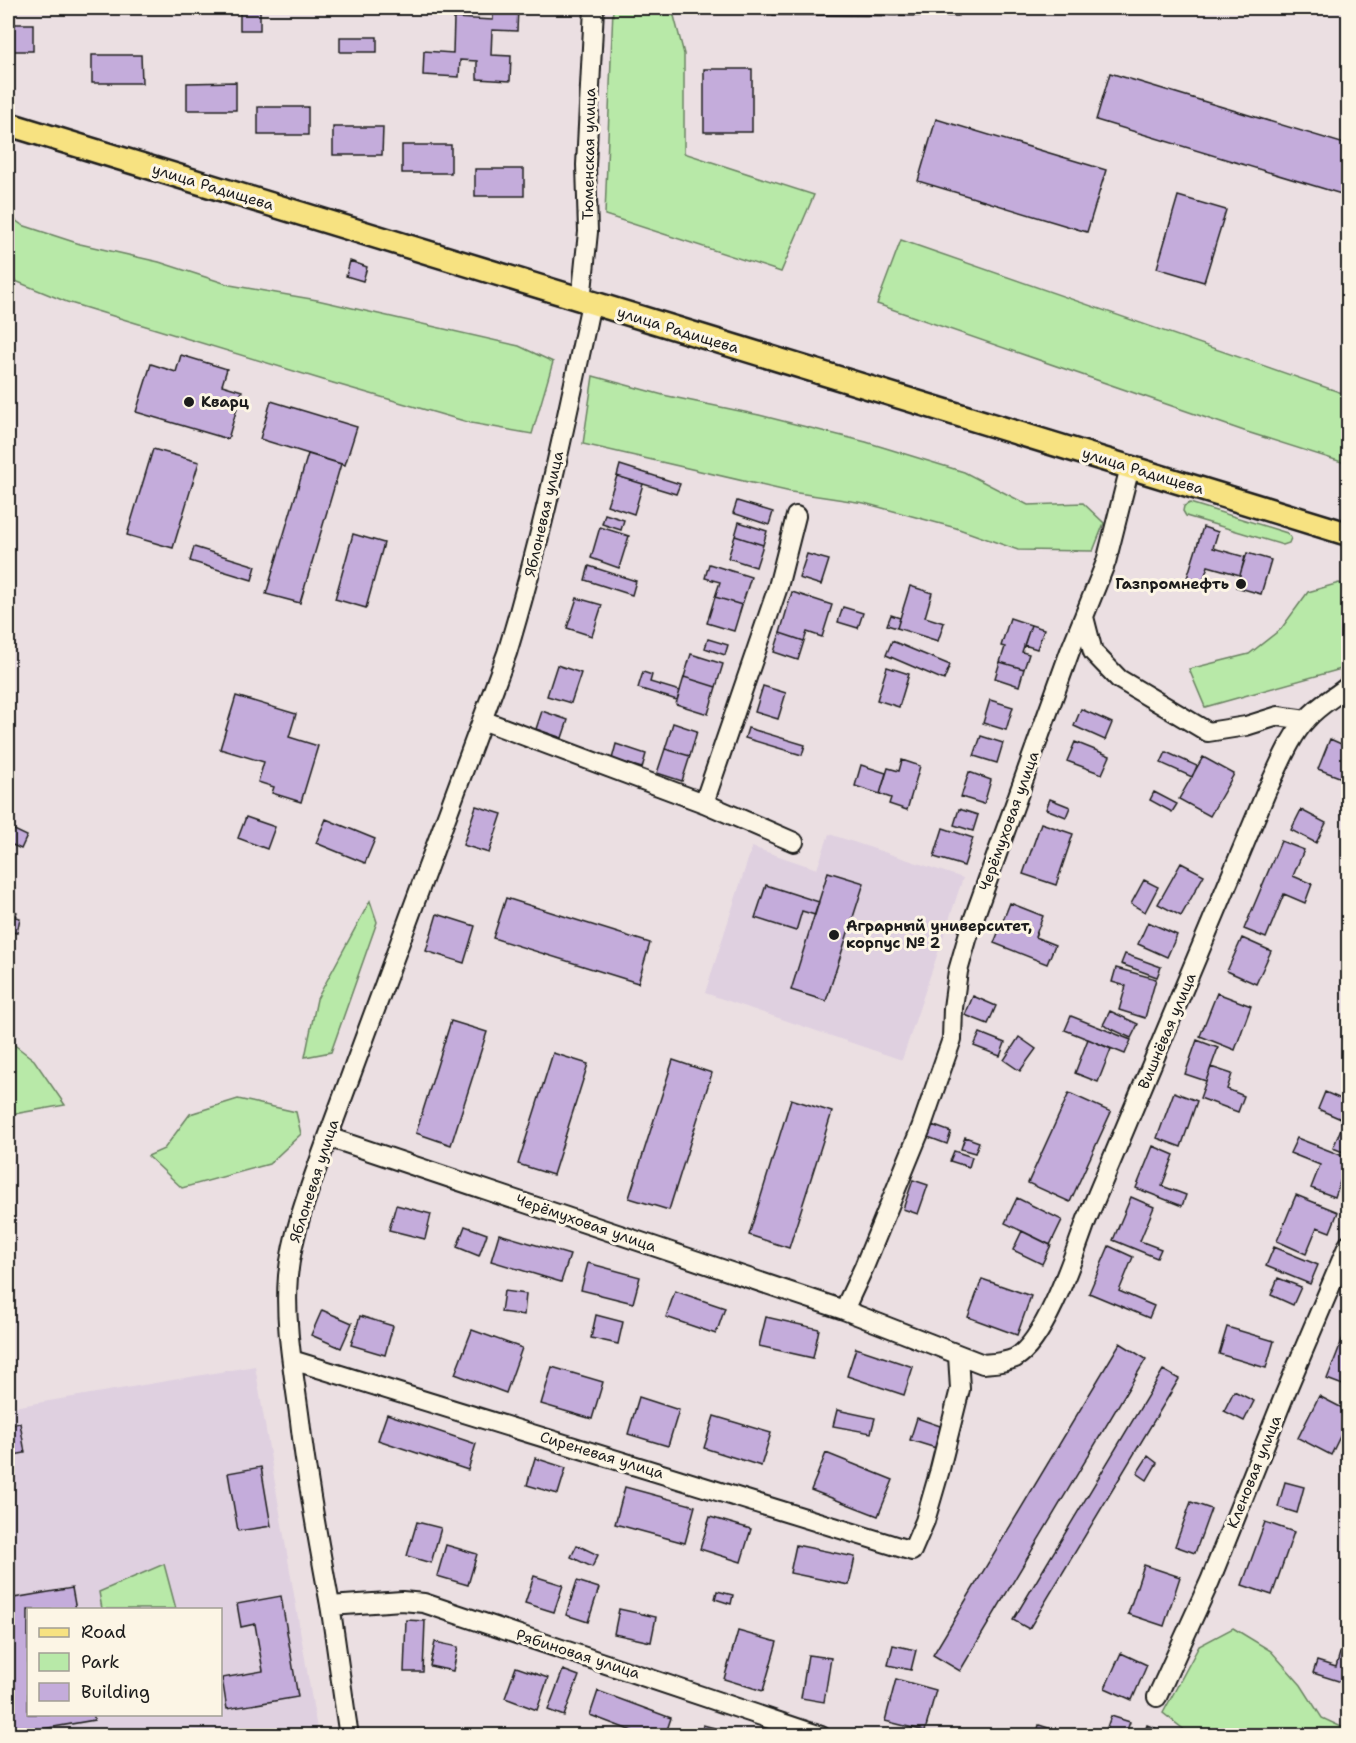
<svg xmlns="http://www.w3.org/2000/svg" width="1356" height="1743" font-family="'Shantell Sans',sans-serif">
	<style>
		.built { fill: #dfd0e0; fill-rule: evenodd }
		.green { fill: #b8e9a8; stroke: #6a8262; stroke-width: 1.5 }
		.building { fill: #c4acdb; stroke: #1c1c1c; stroke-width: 1.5 }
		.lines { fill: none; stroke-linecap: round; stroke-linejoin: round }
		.minor-casing { stroke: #1c1c1c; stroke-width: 22 }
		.major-casing { stroke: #1c1c1c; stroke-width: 27 }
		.minor { stroke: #fcf5e5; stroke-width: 18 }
		.major { stroke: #f7e281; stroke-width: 22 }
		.poi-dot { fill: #1c1c1c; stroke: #fcf5e5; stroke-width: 2 }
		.labels { text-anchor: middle; stroke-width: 6; stroke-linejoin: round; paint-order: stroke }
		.street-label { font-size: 15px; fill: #1c1c1c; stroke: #fcf5e5 }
		.poi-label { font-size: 15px; font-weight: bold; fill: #1c1c1c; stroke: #fcf5e5; text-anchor: start }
	</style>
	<rect width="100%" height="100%" fill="#ebdfe2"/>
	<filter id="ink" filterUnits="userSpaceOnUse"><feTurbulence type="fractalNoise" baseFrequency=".0167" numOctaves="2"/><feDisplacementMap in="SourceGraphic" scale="12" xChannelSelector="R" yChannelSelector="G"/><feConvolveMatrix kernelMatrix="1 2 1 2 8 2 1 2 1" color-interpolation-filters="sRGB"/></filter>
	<g filter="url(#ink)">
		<!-- built -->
		<path class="built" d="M829 834 963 878 902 1060 705 993 752 847 817 869Z
			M255 1366 318 1735 8 1736V1408ZM28 1610H220V1714H28Z"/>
		<!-- green -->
		<path class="green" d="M613 8H672L684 54V153L814 195 781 272 605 215Z
			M8 215 22 225 80 244 159 262 230 285 317 300 519 346 553 362 532 434 471 423 333 383 67 302 8 278Z
			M901 240 1348 395V464L1247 432 877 304Z
			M593 376 663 395 759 415 866 442 964 472 1028 505 1083 503 1104 523 1093 551 1018 550 956 528 864 503 791 492 583 444Z
			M1190 503 1287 533 1291 538 1289 543 1283 545 1186 516 1183 511 1184 506Z
			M1339 583 1348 588V671L1341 669 1205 707 1189 669 1249 654 1281 629 1308 592Z
			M370 901 377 922 331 1052 305 1057 317 999Z
			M8 1040 34 1060 65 1105 8 1115Z
			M238 1099 296 1112 301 1134 269 1164 182 1188 148 1156 164 1149 190 1114Z
			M164 1564 176 1609H102L99 1592Z
			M1233 1628 1271 1651 1301 1685 1322 1718 1348 1730V1735H1191L1163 1713 1199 1646Z"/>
		<!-- building -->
		<path class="building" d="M493 8H518L517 31 492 30 491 55 511 56 510 81 477 79V61L460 60 459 77 423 75 424 51 453 53 454 18 493 20Z
			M773 8H958V16L773 15Z
			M240 9H260V30H240Z
			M8 24H33V51H8Z
			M340 37H377V52H340Z
			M92 55H141L142 83H92Z
			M704 69H752V132H704Z
			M1110 73 1348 145V196L1096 120Z
			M236 82V110H187V83Z
			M258 107H308V135H258Z
			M936 119 1106 170 1087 232 918 181Z
			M333 127H383L382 155H333Z
			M402 145H451V173H402Z
			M475 169H524V196H475Z
			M1178 196 1226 210 1204 282 1157 268Z
			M350 261 367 267 363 281 346 276Z
			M181 355 227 369 222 385 242 391 228 439 136 412 151 364 176 372Z
			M271 401 357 427 345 465 260 439Z
			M153 449 199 462 173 548 127 535Z
			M308 454 341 464 300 603 266 594Z
			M620 465 680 484 676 494 617 476Z
			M617 476 643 484 634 514 607 505Z
			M737 501 773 512 769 525 733 513Z
			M605 514 624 520 621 530 602 524Z
			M739 522 767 531 763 545 735 536Z
			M600 527 629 536 619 568 591 558Z
			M1203 527 1218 532 1213 548 1245 557 1240 575 1208 566 1203 582 1187 578Z
			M353 534 384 543 366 608 335 599Z
			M735 536 763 545 756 567 728 558Z
			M194 547 256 566 252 580 190 561Z
			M1247 553 1271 560 1261 594 1236 587Z
			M807 554 829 560 821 585 799 578Z
			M709 564 751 577 742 605 715 597 720 582 705 578Z
			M589 566 636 581 632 595 585 580Z
			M910 586 932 593 925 617 944 623 938 641 897 628Z
			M792 592 832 605 822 637 807 632 804 641 780 633Z
			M715 597 742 605 734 631 707 623Z
			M577 598 602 605 592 636 567 628Z
			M843 607 863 613 858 628 838 622Z
			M891 615 900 618 897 628 887 625Z
			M1010 618 1031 625 1022 652 1029 654 1024 669 1000 662 1005 647 1001 646Z
			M1031 625 1044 629 1037 649 1024 645Z
			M780 633 804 641 798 660 774 652Z
			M708 639 728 645 725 655 705 648Z
			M892 641 950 665 944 680 886 655Z
			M691 654 723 664 716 687 684 677Z
			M1000 662 1024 669 1019 686 995 678Z
			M557 665 581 673 571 703 547 696Z
			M887 667 909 674 899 707 877 700Z
			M643 672 652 675 650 682 680 691 677 700 638 688Z
			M684 677 716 687 708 714 676 704Z
			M763 686 786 693 778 719 755 712Z
			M236 696 296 714 289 737 318 746 301 802 272 793 274 787 258 782 264 762 220 749Z
			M990 700 1013 707 1006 730 983 723Z
			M1081 709 1112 723 1105 740 1074 726Z
			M542 711 568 720 562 738 536 729Z
			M673 723 697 731 690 756 665 749Z
			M748 728 805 745 802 755 745 738Z
			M981 736 1003 743 997 763 974 756Z
			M1330 739 1348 747V762L1342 778 1318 769Z
			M1075 742 1110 756 1102 774 1067 761Z
			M616 744 646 754 642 768 612 759Z
			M665 749 690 756 682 781 657 773Z
			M1166 752 1197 766 1192 777 1161 763Z
			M1203 757 1234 774 1210 816 1179 799Z
			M902 760 920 766 907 810 889 804 891 798 880 794 888 768 899 771Z
			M861 765 886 773 880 794 855 786Z
			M969 772 991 780 984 804 961 797Z
			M1154 792 1177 804 1172 812 1150 800Z
			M1050 799 1070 807 1066 817 1046 809Z
			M476 806 502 814 489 853 463 845Z
			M959 809 978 815 973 831 954 825Z
			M1301 810 1326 823 1316 843 1291 830Z
			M246 817 275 827 267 849 238 838Z
			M326 819 375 839 365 863 316 843Z
			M1041 823 1073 834 1056 885 1023 874Z
			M8 827 27 836 21 849 8 843Z
			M943 828 973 838 964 866 934 857Z
			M1281 841 1304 850 1293 876 1312 884 1305 903 1284 894 1266 938 1244 929Z
			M1181 863 1204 875 1181 916 1158 904Z
			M828 872 864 883 826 1001 791 990Z
			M1144 880 1158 887 1145 912 1131 904Z
			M766 885 819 902 815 915 802 911 796 931 755 918Z
			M506 898 650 943 638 983 493 938Z
			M1010 903 1043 916 1035 937 1055 945 1047 964 994 943Z
			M8 910 17 912 15 917 20 918 17 933 12 932 11 937H8Z
			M437 914 475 926 464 963 426 951Z
			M1148 922 1177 935 1167 957 1138 944Z
			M1242 938 1271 951 1256 984 1227 971Z
			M1125 954 1161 967 1157 977 1121 964Z
			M1116 968 1156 979 1145 1018 1119 1010 1126 986 1112 982Z
			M1217 993 1251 1006 1235 1050 1200 1036Z
			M973 996 996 1006 988 1024 965 1015Z
			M1110 1011 1138 1024 1131 1038 1103 1025Z
			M1071 1016 1131 1040 1125 1054 1065 1030Z
			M451 1021 487 1032 451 1145 416 1133Z
			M980 1033 1005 1043 1000 1056 974 1046Z
			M1019 1037 1036 1049 1020 1071 1004 1060Z
			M1088 1039 1111 1049 1098 1082 1075 1073Z
			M1197 1040 1218 1048 1206 1081 1185 1074Z
			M553 1053 588 1064 553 1175 518 1164Z
			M673 1060 712 1073 669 1210 629 1198Z
			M1211 1067 1232 1074 1227 1089 1244 1096 1238 1112 1200 1098Z
			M1174 1092 1197 1101 1181 1147 1157 1138Z
			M1325 1092 1348 1102V1122L1318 1109Z
			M1069 1093 1111 1112 1070 1202 1028 1183Z
			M791 1099 832 1112 789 1248 749 1235Z
			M932 1125 951 1132 947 1144 928 1137Z
			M1342 1126 1348 1129V1154L1333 1148Z
			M965 1137 979 1142 975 1153 961 1149Z
			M1297 1138 1348 1158 1335 1197 1311 1188 1320 1165 1290 1153Z
			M1153 1146 1174 1155 1162 1186 1186 1195 1182 1206 1136 1188Z
			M954 1151 972 1157 969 1167 950 1161Z
			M913 1180 928 1185 918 1214 903 1209Z
			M1296 1195 1338 1212 1330 1232 1317 1227 1306 1254 1277 1241Z
			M1131 1197 1154 1207 1140 1241 1161 1249 1157 1258 1113 1240Z
			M1017 1198 1062 1220 1050 1245 1005 1223Z
			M396 1205 431 1214 425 1239 389 1230Z
			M465 1226 487 1234 479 1256 457 1247Z
			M1022 1231 1051 1245 1042 1264 1013 1250Z
			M499 1234 570 1255 561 1282 491 1261Z
			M1109 1246 1133 1257 1119 1291 1154 1306 1149 1318 1089 1293Z
			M1274 1247 1318 1265 1310 1284 1266 1266Z
			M588 1263 640 1277 633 1303 581 1290Z
			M1278 1278 1301 1287 1293 1305 1271 1295Z
			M982 1279 1031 1296 1017 1335 968 1317Z
			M504 1291 526 1294 524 1315 501 1312Z
			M675 1291 725 1308 716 1334 666 1317Z
			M322 1310 352 1323 341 1348 311 1335Z
			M596 1315 623 1322 618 1344 591 1338Z
			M360 1316 393 1326 385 1355 351 1345Z
			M766 1317 819 1329 813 1358 759 1346Z
			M1348 1325V1387L1327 1379Z
			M1227 1327 1274 1341 1266 1368 1219 1354Z
			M472 1330 522 1348 506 1393 455 1374Z
			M1120 1343 1146 1359 960 1671 933 1655Z
			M856 1348 913 1367 904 1395 847 1376Z
			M552 1367 603 1382 592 1419 541 1404Z
			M1163 1370 1179 1379 1029 1629 1013 1620Z
			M1234 1391 1254 1401 1244 1421 1224 1411Z
			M1319 1396 1348 1411V1420L1331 1455 1298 1438Z
			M639 1397 679 1410 668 1446 628 1434Z
			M837 1410 875 1418 871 1433 833 1426Z
			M387 1414 476 1444 468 1470 378 1440Z
			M714 1416 771 1433 761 1466 704 1448Z
			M917 1418 943 1427 936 1448 910 1440Z
			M20 1423 25 1453 8 1456V1425Z
			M826 1453 893 1480 878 1516 811 1490Z
			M1148 1456 1157 1463 1147 1480 1137 1473Z
			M535 1458 566 1468 558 1494 527 1485Z
			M261 1467 271 1526 238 1531 228 1473Z
			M1285 1482 1304 1487 1297 1513 1278 1507Z
			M625 1487 695 1506 685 1543 615 1524Z
			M1191 1502 1211 1509 1195 1553 1175 1546Z
			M710 1517 751 1529 741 1562 700 1549Z
			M417 1522 441 1528 431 1563 407 1556Z
			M1265 1522 1294 1532 1272 1595 1242 1585Z
			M446 1545 477 1554 468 1585 437 1576Z
			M577 1545 598 1555 592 1567 571 1557Z
			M796 1545 855 1557 849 1585 790 1573Z
			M1144 1565 1180 1577 1164 1626 1128 1614Z
			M534 1576 563 1585 554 1612 525 1603Z
			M577 1581 599 1588 588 1622 566 1615Z
			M72 1588 76 1610H28V1714H94V1720L8 1735V1599Z
			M717 1591 733 1595 731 1604 715 1599Z
			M281 1596 298 1697 227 1709 222 1678 263 1671 255 1624 241 1627 237 1604Z
			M619 1609 656 1617 651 1642 614 1634Z
			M406 1620 425 1621 423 1672H404Z
			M738 1631 777 1642 763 1691 724 1679Z
			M435 1642 458 1647 453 1671 430 1666Z
			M893 1645 916 1650 911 1670 888 1665Z
			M1121 1653 1147 1665 1132 1700 1105 1688Z
			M1340 1653 1348 1656V1684L1313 1673 1317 1661 1336 1667Z
			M808 1655 831 1658 824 1702 801 1698Z
			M516 1667 548 1678 537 1710 505 1698Z
			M563 1670 579 1676 564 1716 548 1710Z
			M896 1679 936 1690 925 1731 885 1721Z
			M598 1691 671 1718 665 1736H645L590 1715Z
			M1111 1716 1130 1722 1125 1736H1104Z
			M703 1725 746 1736H701Z
			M1039 1725 1058 1731 1057 1736H1036Z
			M1147 1725 1163 1731 1162 1736H1143Z"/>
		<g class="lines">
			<!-- minor casing -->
			<g class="minor-casing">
				<path id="minor" d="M581 301 588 232 586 165 594 8
					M1084 617 1093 652 1119 679 1208 732 1246 726 1278 716 1306 720
					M482 720 704 803 794 842
					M704 803 778 587 796 516
					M328 1137 844 1310 983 1364C994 1363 1004 1363 1015 1358 1046 1341 1075 1252 1087 1219L1267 790C1279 767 1289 738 1307 719 1319 705 1335 697 1348 686
					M844 1310 864 1267 921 1128 952 1039 953 1008 958 971 970 929 1070 651 1106 562 1130 467
					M292 1360 912 1551 925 1521 939 1473 960 1389 958 1355
					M330 1606 402 1601 424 1603 821 1736
					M1157 1697 1210 1581 1285 1394 1348 1245
					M349 1736C342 1692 337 1648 330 1605 319 1544 307 1483 300 1421 294 1374 284 1324 288 1276 293 1228 312 1182 328 1137L507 653C542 538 566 421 591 303"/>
			</g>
			<!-- major casing -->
			<g class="major-casing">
				<path id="major" d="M8 124 1348 534"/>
			</g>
			<!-- minor -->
			<use href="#minor" class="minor"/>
			<!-- major -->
			<use href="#major" class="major"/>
		</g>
	</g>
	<!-- markers -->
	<g class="poi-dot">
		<circle cx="189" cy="402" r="6"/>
		<circle cx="1241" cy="584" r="6"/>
		<circle cx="834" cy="935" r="6"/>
	</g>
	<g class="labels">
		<!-- street labels -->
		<g class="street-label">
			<text transform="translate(589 154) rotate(-89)" y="5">Тюменская улица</text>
			<text transform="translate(213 187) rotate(17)" y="5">улица Радищева</text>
			<text transform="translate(678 330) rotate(17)" y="5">улица Радищева</text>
			<text transform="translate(1143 471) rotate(17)" y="5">улица Радищева</text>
			<text transform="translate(544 514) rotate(-77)" y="5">Яблоневая улица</text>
			<text transform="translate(1009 821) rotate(-70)" y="5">Черёмуховая улица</text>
			<text transform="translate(1167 1031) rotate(-67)" y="5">Вишнёвая улица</text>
			<text transform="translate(314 1181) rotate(-72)" y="5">Яблоневая улица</text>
			<text transform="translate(586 1223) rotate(19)" y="5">Черёмуховая улица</text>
			<text transform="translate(602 1455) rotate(17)" y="5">Сиреневая улица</text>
			<text transform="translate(1254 1472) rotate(-68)" y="5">Кленовая улица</text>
			<text transform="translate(578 1654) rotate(18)" y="5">Рябиновая улица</text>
		</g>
		<!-- poi labels -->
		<g class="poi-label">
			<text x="201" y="407">Кварц</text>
			<text x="1229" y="589" text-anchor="end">Газпромнефть</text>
			<text x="846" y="931">Аграрный университет,<tspan x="846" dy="17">корпус № 2</tspan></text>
		</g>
	</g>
	<!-- margin -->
	<rect width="1356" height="1743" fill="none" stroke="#fcf5e5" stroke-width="30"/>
	<rect x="15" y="15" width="1326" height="1713" fill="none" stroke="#1c1c1c" stroke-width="2" filter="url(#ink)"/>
	<!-- legend -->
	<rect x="27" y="1608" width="195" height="108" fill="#fcf5e5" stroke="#a29e95" stroke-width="1.5"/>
	<rect x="39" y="1628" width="30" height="9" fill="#f7e281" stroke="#a29e95" stroke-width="1.5"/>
	<text x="81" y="1638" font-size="18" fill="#1c1c1c">Road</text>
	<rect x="39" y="1653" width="30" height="18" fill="#b8e9a8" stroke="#a29e95" stroke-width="1.5"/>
	<text x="81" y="1668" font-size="18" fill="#1c1c1c">Park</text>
	<rect x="39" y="1683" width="30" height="18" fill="#c4acdb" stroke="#a29e95" stroke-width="1.5"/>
	<text x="81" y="1698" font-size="18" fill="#1c1c1c">Building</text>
</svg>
